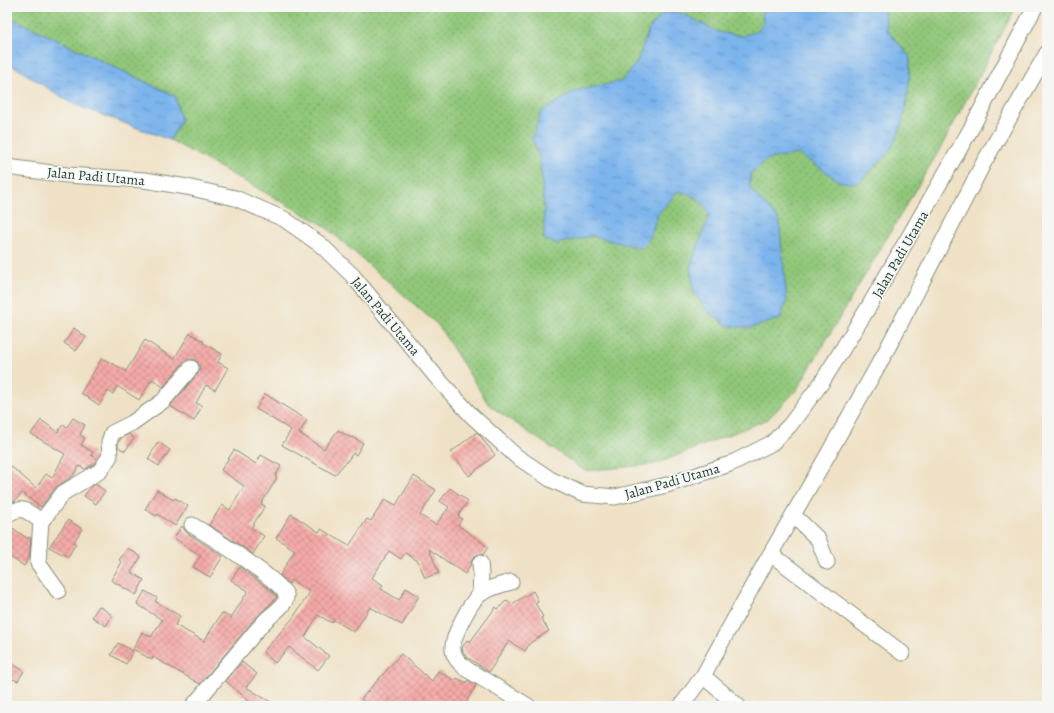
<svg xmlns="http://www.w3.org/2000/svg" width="1054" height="713" font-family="Alegreya,serif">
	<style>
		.grass { fill: url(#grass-dots); stroke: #588256 }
		.water { fill: url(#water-ripples); stroke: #4e7890 }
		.building { fill: url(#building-cross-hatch) }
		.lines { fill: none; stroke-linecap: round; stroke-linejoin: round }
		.minor-casing { stroke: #878f7c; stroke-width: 17 }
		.minor { stroke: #fff; stroke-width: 15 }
		.labels { text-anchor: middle; stroke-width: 3.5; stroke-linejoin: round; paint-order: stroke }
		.street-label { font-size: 14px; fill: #1f3d34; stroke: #f6f6f2 }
	</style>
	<defs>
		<pattern id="grass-dots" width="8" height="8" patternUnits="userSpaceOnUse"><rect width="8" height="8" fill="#91c779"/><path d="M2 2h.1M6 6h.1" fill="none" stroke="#76a364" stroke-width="1.8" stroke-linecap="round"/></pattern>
		<pattern id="water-ripples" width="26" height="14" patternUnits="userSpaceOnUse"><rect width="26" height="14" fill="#7cb4ec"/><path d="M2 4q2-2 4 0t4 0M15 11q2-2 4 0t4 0" fill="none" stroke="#6594c0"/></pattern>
		<pattern id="building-cross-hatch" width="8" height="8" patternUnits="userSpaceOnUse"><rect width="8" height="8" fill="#f5aaa8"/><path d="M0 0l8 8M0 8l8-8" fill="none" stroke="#c68c8a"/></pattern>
	</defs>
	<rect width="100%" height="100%" fill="#f6f6f2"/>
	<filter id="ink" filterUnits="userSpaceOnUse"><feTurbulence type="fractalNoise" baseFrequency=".025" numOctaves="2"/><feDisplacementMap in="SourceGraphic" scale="8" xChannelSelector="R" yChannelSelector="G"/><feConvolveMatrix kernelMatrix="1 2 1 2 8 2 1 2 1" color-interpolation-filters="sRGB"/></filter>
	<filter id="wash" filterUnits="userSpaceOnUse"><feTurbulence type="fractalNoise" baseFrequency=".012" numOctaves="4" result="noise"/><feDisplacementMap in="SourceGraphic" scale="16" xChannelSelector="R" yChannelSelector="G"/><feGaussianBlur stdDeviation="0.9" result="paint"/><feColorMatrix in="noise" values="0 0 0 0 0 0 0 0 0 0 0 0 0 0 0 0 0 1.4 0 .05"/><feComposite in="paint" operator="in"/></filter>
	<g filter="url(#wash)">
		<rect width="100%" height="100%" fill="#efe1c5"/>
		<!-- grass -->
		<path class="grass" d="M7 7H1016L941 147 796 391 768 419 656 464 585 471 489 405 438 325 322 224 170 140 181 121 175 96 7 16Z"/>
		<!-- water -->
		<path class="water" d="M762 7H884L887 30 910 57C909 89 907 122 890 150 884 159 866 175 858 183L840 182 819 167 798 154 768 159 751 173 750 188 779 220 787 300 780 319 750 328 729 326 709 313 694 293 690 267 709 216C706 200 692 195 678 191L658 214 650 238 640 248 592 236 556 244 544 239V210L540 160 532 138 541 112 575 91 622 81 637 62 649 29 662 14 676 12 688 16 718 32 742 36 758 31 763 22Z
			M7 16 175 96 181 121 170 140 73 104 7 62Z"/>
		<g id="blocks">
			<!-- building -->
			<path class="building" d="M74 328 86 337 76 351 64 343Z
				M190 333 204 342 203 343 222 354 218 362 228 368 215 390 206 385 196 403 202 406 194 421 170 406 198 373 200 369 199 365 197 361 193 359H188L184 362 163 387 152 379 139 400 117 386 113 394 108 391 99 405 81 393 102 358 126 371 145 340 174 359Z
				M265 394 307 420 299 433 324 449 338 430 351 438 352 437 363 443 356 455 353 453 345 464H344L335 475 282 445 291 430 256 409Z
				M73 418 85 425 80 435 85 438 81 445 93 452 91 455 97 459 94 464 85 469 79 466 73 476 56 487 41 507 22 493 15 501 7 504V463L36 488 46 474 52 478 65 454 31 434 41 420 58 432 63 424 67 427Z
				M477 432 495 455 469 476 451 452Z
				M129 434 134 438 125 451 118 447V444L121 438Z
				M158 442 170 450 159 466 148 459Z
				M234 450 256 464 261 455 281 466 275 477 277 478 261 504 265 506 251 528 264 536 253 554 209 525 222 505 230 510 244 486 221 470Z
				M414 476 436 490 420 515 436 525 449 507 440 501 450 488 468 501 458 516 462 519 458 525 488 547 483 555 479 554 475 556 472 560 471 564 465 574 429 549 439 573 425 578 418 561 405 553 401 559 389 551 372 578 383 585 381 589 399 600 406 588 419 596 402 625 370 607 354 632 334 620 332 623 318 615 305 637 329 656 318 670 289 647 275 663 263 652 293 618 310 592 291 580 289 584 280 575 295 550 276 538 291 514 319 532 321 529 349 546 367 519 371 521 385 499 396 505Z
				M95 484 105 491 96 504 84 496 90 488Z
				M157 490 173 500 175 498 188 506 175 526 157 514 156 516 145 509Z
				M68 520 82 529 74 542 76 543 68 557 49 547Z
				M7 524 28 539 29 537 31 538 29 558 24 566 7 555Z
				M182 526 187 533 223 556 210 577 193 567 201 556 174 538Z
				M128 548 141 557 131 572 144 580 136 595 111 580 122 562 119 560Z
				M240 567 266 587 277 597 253 621 200 684 153 657 152 660 133 649 142 632 151 637 162 620 137 604 145 591 157 598 155 601 180 616 175 625 204 641 222 613 231 618 248 591 231 580Z
				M533 591 538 601 535 603 543 617 541 618 549 631 530 643 525 651 509 641 489 672 467 657 463 652 462 648 467 640 470 642 496 607 498 609 507 600 512 604Z
				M99 606 112 615 106 626 92 617Z
				M118 643 133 651 126 664 111 655Z
				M401 654 432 681 438 671 456 681 457 678 466 683 468 680 476 685 464 706H369L361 699Z
				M242 662 257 674 246 687 277 706H247L250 702 226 681Z
				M11 663 24 671 18 681 13 679 7 687V671Z"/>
		</g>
	</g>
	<g filter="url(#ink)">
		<use href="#blocks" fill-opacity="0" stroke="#878f7c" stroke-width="1"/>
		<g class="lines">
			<!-- minor casing -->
			<g class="minor-casing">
				<path id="minor" d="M7 167 67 175 144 180 187 187 235 198 284 219 321 245 353 276 438 379 472 416 516 456 550 479 582 494 615 497 667 485 730 464 772 443 790 425 822 382 868 308 972 127 1035 7
					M7 515C22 504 28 512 41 521L44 518 63 493 100 471 110 456 109 442 112 433 132 423 163 401 191 368
					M793 515 818 539 827 562
					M41 521 38 563 58 591
					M192 525C207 534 283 582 286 595 288 604 271 615 266 620 257 629 250 639 242 648 225 667 209 687 193 706
					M771 554 902 653
					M480 563 481 574 480 594
					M511 582C500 585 488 588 479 595 470 603 451 638 453 650 454 659 461 664 468 670L528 706
					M703 676 738 706
					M681 706 703 676 764 565 823 463 885 353 984 162 1047 53"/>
			</g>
			<!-- minor -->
			<use href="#minor" class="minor"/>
		</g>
	</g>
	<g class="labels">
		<!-- street labels -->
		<g class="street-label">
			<text transform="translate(96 176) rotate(5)" y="5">Jalan Padi Utama</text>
			<text transform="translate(900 254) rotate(-60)" y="5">Jalan Padi Utama</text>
			<text transform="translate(386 316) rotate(50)" y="5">Jalan Padi Utama</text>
			<text transform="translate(672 481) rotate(-16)" y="5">Jalan Padi Utama</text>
		</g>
	</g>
	<!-- margin -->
	<rect width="1054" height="713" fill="none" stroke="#f6f6f2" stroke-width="24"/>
</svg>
